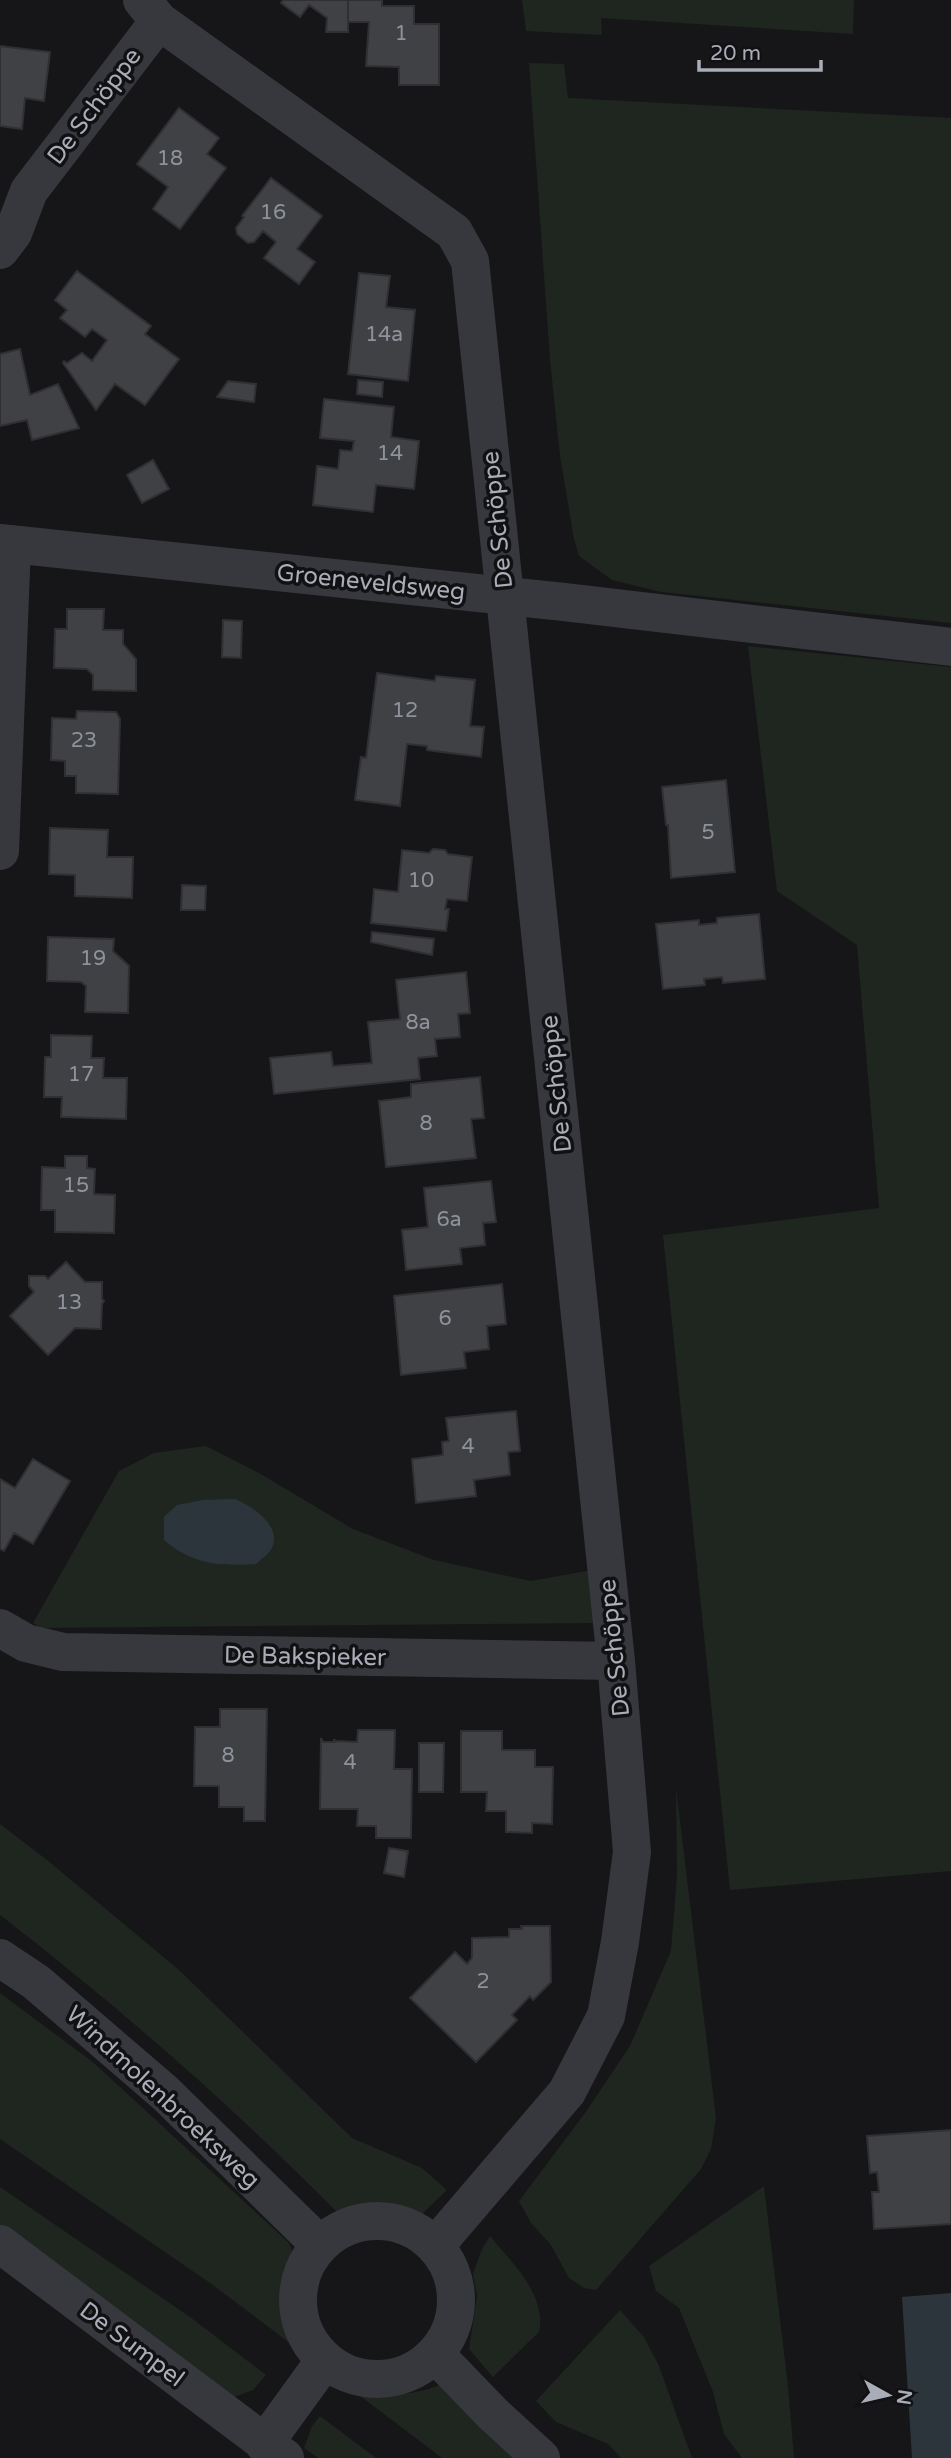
<svg xmlns="http://www.w3.org/2000/svg" width="951" height="2458" font-family="'Varela Round',sans-serif">
	<style>
		.green { fill: #1e261f }
		.water { fill: #2c353c }
		.building { fill: #404145; stroke: #303034; stroke-width: 2 }
		.lines { fill: none; stroke-linecap: round; stroke-linejoin: round }
		.minor { stroke: #37383d; stroke-width: 38 }
		.labels { text-anchor: middle; stroke-width: 7; stroke-linejoin: round; paint-order: stroke }
		.number-label { font-size: 21px; fill: #8e929b }
		.street-label { font-size: 24px; fill: #a8adb8; stroke: #111113 }
	</style>
	<rect width="100%" height="100%" fill="#161618"/>
	<!-- green -->
	<path class="green" d="M522 0H854L853 34 601 18 602 35 526 31Z
		M529 63 564 64 568 98 951 118V623L661 592 612 580 579 556 574 539 560 456 550 360Z
		M748 646 951 667V1871L730 1890 663 1235 879 1208 857 945 777 891Z
		M206 1446 259 1473 353 1529 434 1560 531 1581 592 1570 596 1623 42 1628 33 1623 119 1471 154 1453Z
		M676 1788 716 2118 711 2149 701 2169 596 2290 584 2288 569 2278 551 2245 531 2223 519 2201 585 2113 630 2046 671 1951 677 1875Z
		M0 1824 47 1860 179 1970 352 2138 422 2168 447 2190 420 2216C391 2208 366 2202 337 2212 231 2105 119 2007 0 1915Z
		M0 1993 94 2063 288 2242C302 2265 288 2287 289 2312 289 2329 298 2344 308 2357L213 2285 0 2139Z
		M764 2186 788 2386 794 2458H742L724 2434 713 2392 679 2308 656 2291 649 2266Z
		M0 2187 190 2317 266 2375 253 2390 234 2397 0 2225Z
		M490 2236C512 2263 547 2295 539 2332L493 2377 469 2349 477 2296 473 2274 482 2249Z
		M620 2310 644 2337 659 2366 692 2458H621L608 2444 556 2422 536 2401Z
		M443 2384 519 2458H442L347 2386C383 2397 408 2397 443 2384Z
		M320 2416 376 2458H318L304 2448 312 2426Z"/>
	<!-- water -->
	<path class="water" d="M235 1499C252 1506 282 1525 272 1548 269 1554 261 1559 256 1564 219 1566 193 1565 164 1540V1517L177 1505 203 1500Z
		M951 2293V2458H912L902 2297Z"/>
	<!-- building -->
	<path class="building" d="M283 0H348V32H326L327 18 309 5 300 17 281 3Z
		M348 0H382V6H414V24H439V85H399V67L366 66 369 22H348Z
		M0 46 50 52 44 101 25 98 22 129 0 126Z
		M179 108 219 138 207 154 226 168 180 229 153 209 168 187 137 164Z
		M271 178 322 216 297 249 315 262 299 284 264 258 276 242 263 231 254 242 248 243 237 234 236 228 244 217 242 216Z
		M77 271 151 326 145 334 179 359 145 405 115 384 96 410 63 363 64 361 67 363 82 353 92 361 107 340 92 329 85 337 60 318 67 310 55 300Z
		M359 273 390 276 386 307 415 310 408 381 348 374Z
		M20 349 30 395 58 384 79 428 32 440 27 420 0 426V354Z
		M358 380 383 382 382 397 357 394Z
		M228 381 256 384 254 402 217 397Z
		M324 399 394 407 391 437 419 441 414 489 376 485 373 512 313 505 317 466 338 469 340 450 352 451 354 441 320 438Z
		M153 460 169 489 142 503 127 475Z
		M67 609H104L103 630H123V644L136 659V691L93 690V675L87 669 54 668 55 629H67Z
		M223 620 242 621 241 658 222 657Z
		M377 673 435 681 436 676 475 680 470 726 484 727 481 757 427 750V746L407 744 400 806 355 800 361 757 366 758Z
		M77 711 116 712 120 719 118 794 76 793V776H65V761L51 760 52 718 76 719Z
		M726 780 735 872 671 878 668 825H666L662 787Z
		M50 828 108 830 107 857H133L132 898 75 896V875L49 874Z
		M433 849 445 850 448 854 472 857 467 901 447 899 445 909H449L446 931 371 923 374 889 398 892 402 850 429 853Z
		M182 885 206 886 205 910H181Z
		M759 914 765 979 723 983 722 977 704 979 705 985 663 989 656 924 699 920V925L717 923V918Z
		M372 932 434 939 432 955 371 942Z
		M48 937 114 939 113 951 129 966 128 1013 85 1012 86 986 81 982 47 981Z
		M466 972 470 1013 458 1014 460 1037 435 1039 437 1056 418 1058 420 1079 274 1094 270 1058 331 1052 333 1066 372 1063 368 1022 400 1019 396 980Z
		M51 1035 92 1036 91 1058H104L103 1078H127L126 1119 61 1117 62 1097H44L45 1057H51Z
		M480 1077 484 1118 471 1119 476 1158 386 1167 379 1101 411 1097V1084Z
		M65 1156H87V1168L95 1169 94 1194 115 1195 114 1233 55 1232V1210H41L42 1167 65 1168Z
		M491 1181 496 1222 483 1223 485 1245 460 1248 462 1264 406 1270 402 1230 428 1227 424 1188Z
		M66 1262 85 1282H102V1299L104 1301 102 1304 101 1329 75 1328 48 1355 10 1316 34 1292 29 1286V1276H45L48 1279Z
		M502 1284 506 1324 487 1326 489 1349 464 1352 466 1368 401 1375 394 1296Z
		M516 1411 520 1451 508 1452 510 1475 474 1480 476 1496 416 1503 412 1459 443 1455 442 1442 449 1441 446 1418Z
		M33 1459 70 1481 33 1544 14 1533 4 1551 0 1549V1479L15 1488Z
		M220 1709H267L265 1821H244V1807H219V1786H194L195 1727H220Z
		M358 1730H395L394 1769H412L411 1838H376V1826H357L358 1809H320L321 1738 323 1742H334V1739L335 1741 357 1742Z
		M461 1731H502V1750H535V1767H553L552 1824 532 1823V1833L506 1832V1811H486L487 1792H461Z
		M419 1743H444L443 1792H419Z
		M389 1848 408 1851 404 1877 384 1873Z
		M521 1926H550L551 1982 533 2000 530 1996 512 2015 517 2020 476 2062 410 1998 455 1952 467 1964 472 1958V1938L509 1937V1929H522Z
		M951 2130V2224L874 2229 872 2192H879L877 2172 870 2173 867 2136Z"/>
	<g class="lines">
		<!-- minor -->
		<path class="minor" d="M142 0 159 21 454 232 470 261 616 1661 632 1852 620 1942 606 2016 567 2092 436 2245
			M0 250 13 233 29 191 159 21
			M0 543 564 602 951 647
			M0 851 12 544
			M0 1628 26 1643 63 1652 616 1661
			M0 1958 36 1982 165 2093 319 2244
			M298 2300a79 79 0 1 1 158 0a79 79 0 1 1-158 0Z
			M0 2244 285 2458
			M436 2355 493 2414 541 2458
			M264 2444 325 2360"/>
	</g>
	<g class="labels">
		<!-- number labels -->
		<g class="number-label">
			<text x="401" y="40">1</text>
			<text x="170" y="165">18</text>
			<text x="273" y="219">16</text>
			<text x="384" y="341">14a</text>
			<text x="390" y="460">14</text>
			<text x="405" y="717">12</text>
			<text x="84" y="747">23</text>
			<text x="708" y="839">5</text>
			<text x="421" y="887">10</text>
			<text x="93" y="965">19</text>
			<text x="418" y="1029">8a</text>
			<text x="81" y="1081">17</text>
			<text x="426" y="1130">8</text>
			<text x="76" y="1192">15</text>
			<text x="449" y="1226">6a</text>
			<text x="69" y="1309">13</text>
			<text x="445" y="1325">6</text>
			<text x="468" y="1453">4</text>
			<text x="228" y="1762">8</text>
			<text x="350" y="1769">4</text>
			<text x="483" y="1988">2</text>
		</g>
		<!-- street labels -->
		<g class="street-label">
			<text transform="translate(94 106) rotate(-53)" y="8">De Schöppe</text>
			<text transform="translate(497 520) rotate(-96)" y="8">De Schöppe</text>
			<text transform="translate(371 582) rotate(6)" y="8">Groeneveldsweg</text>
			<text transform="translate(556 1084) rotate(-96)" y="8">De Schöppe</text>
			<text transform="translate(614 1648) rotate(-96)" y="8">De Schöppe</text>
			<text transform="translate(305 1656) rotate(1)" y="8">De Bakspieker</text>
			<text transform="translate(163 2097) rotate(43)" y="8">Windmolenbroeksweg</text>
			<text transform="translate(132 2344) rotate(37)" y="8">De Sumpel</text>
		</g>
	</g>
	<!-- north arrow -->
	<g transform="translate(888 2395) rotate(98)" stroke="#111113" stroke-width="5" paint-order="stroke">
	<path d="M0-5L12 26L0 18L-12 26Z" fill="#a8adb8"/>
	<text y="-10" font-size="19" font-weight="bold" text-anchor="middle" fill="#a8adb8">N</text>
	</g>
	<!-- scale -->
	<path d="M699 60v10h122v-10" fill="none" stroke="#a8adb8" stroke-width="3.5"/>
	<text x="710" y="60" font-size="21" fill="#a8adb8" stroke="#111113" stroke-width="5" paint-order="stroke">20 m</text>
</svg>
